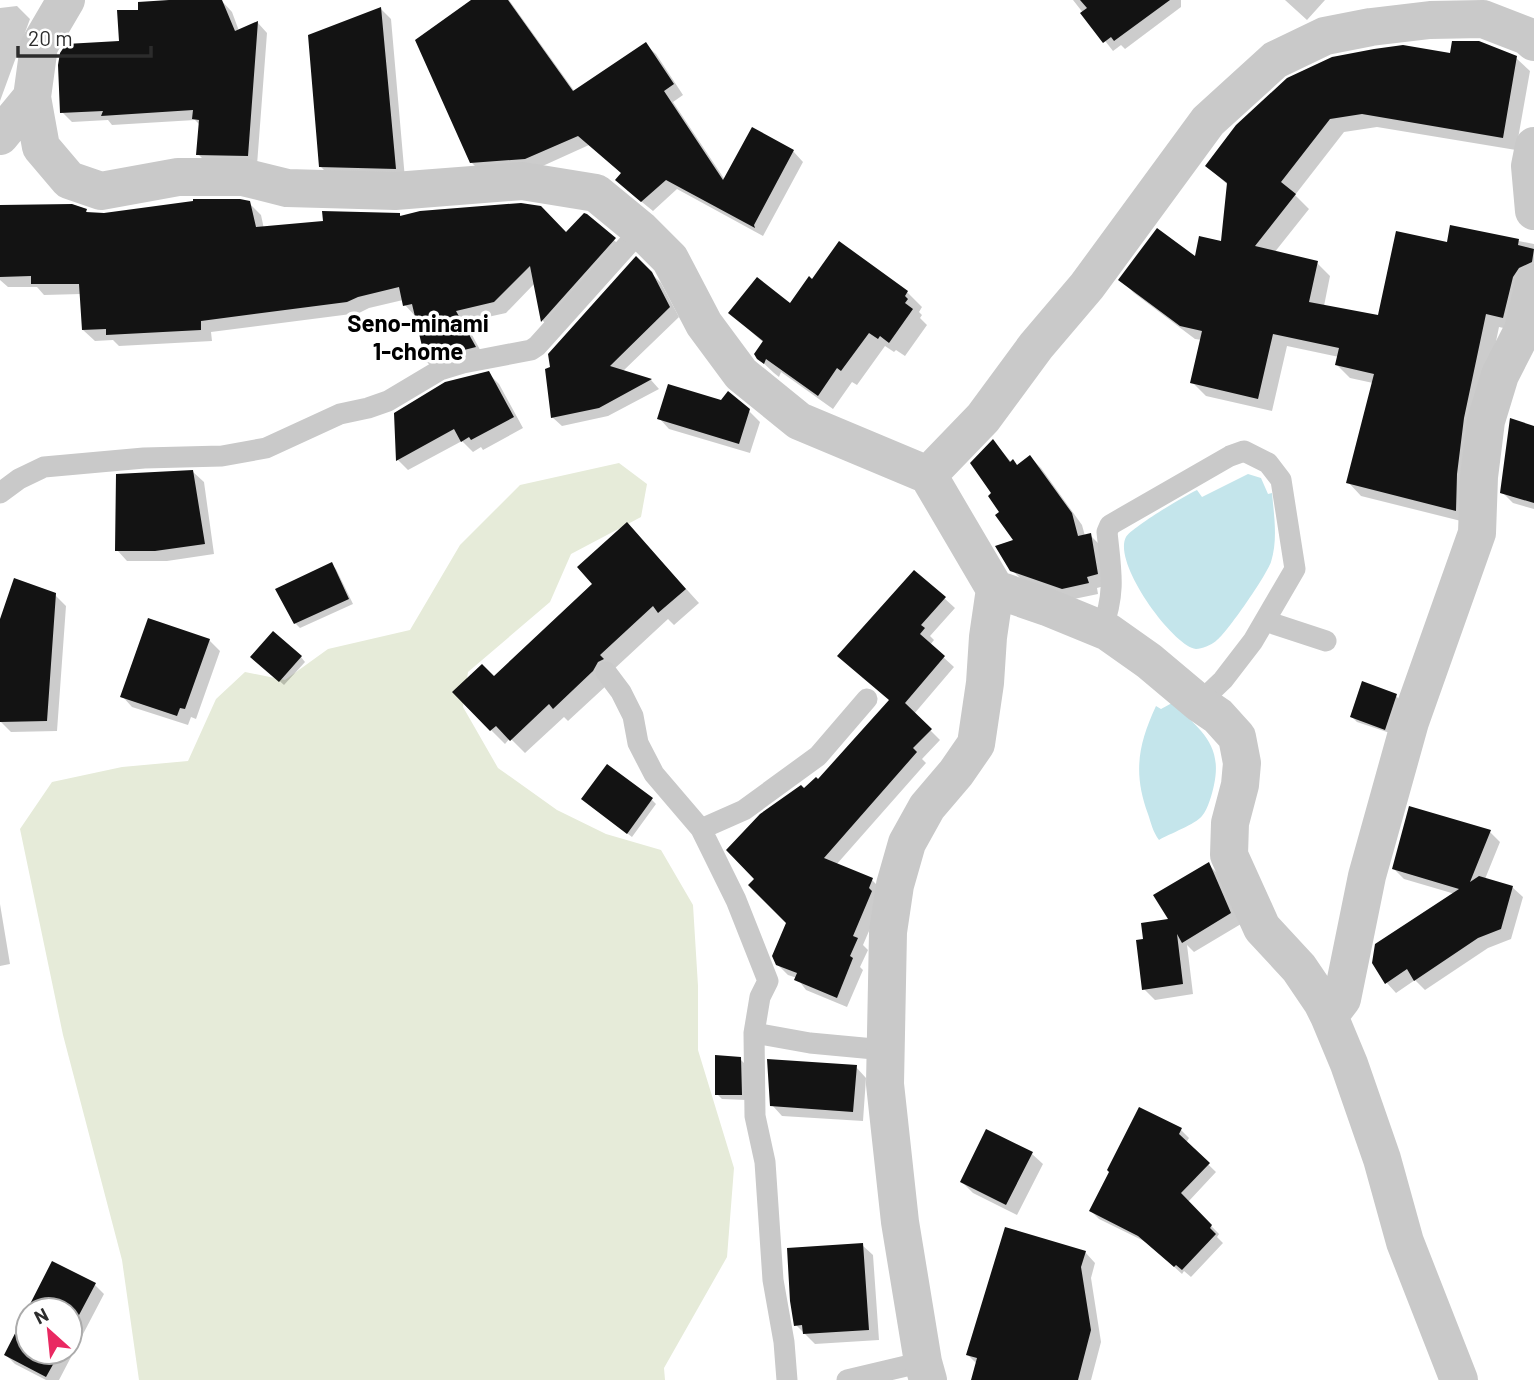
<svg xmlns="http://www.w3.org/2000/svg" width="1534" height="1380" font-family="Barlow,sans-serif">
	<style>
		.green { fill: #e6ebd9 }
		.water { fill: #c4e5eb }
		.shadow { fill: #0003 }
		.building { fill: #131313 }
		.lines { fill: none; stroke-linecap: round; stroke-linejoin: round }
		.lane { stroke: #c9c9c9; stroke-width: 21 }
		.street { stroke: #c9c9c9; stroke-width: 38 }
		.labels { text-anchor: middle; stroke-width: 7; stroke-linejoin: round; paint-order: stroke }
		.neighbourhood-label { font-size: 24px; font-weight: bold; fill: #000; stroke: #fff }
	</style>
	<rect width="100%" height="100%" fill="#fff"/>
	<!-- green -->
	<path class="green" d="M619 463 647 484 641 517 571 554 550 602 468 672 463 707 498 768 557 810 606 834 661 850 693 905 698 986V1050L734 1168 727 1257 664 1368 665 1380H139L122 1260 63 1035 20 829 52 782 122 767 188 761 216 699 245 672 285 680 328 649 410 630 460 545 520 485Z"/>
	<!-- water -->
	<path class="water" d="M1248 474 1261 478 1268 494 1272 493C1274 515 1278 540 1271 562 1266 576 1227 633 1216 641 1211 645 1202 649 1196 649 1173 646 1112 563 1126 537 1131 528 1184 496 1197 490L1202 497Z
		M1172 703C1199 728 1223 744 1214 785 1212 794 1208 809 1202 816 1196 824 1169 834 1159 840 1153 832 1151 823 1148 814 1133 773 1138 745 1156 706L1161 709Z"/>
	<!-- shadow -->
	<path class="shadow" d="M169 0H221L232 12 239 31 258 23 267 33 257 165 208 164 198 154 200 125 195 120 112 125 108 120 72 122 62 112 121 43 140 11Z
		M474 0H509L575 92 645 44 656 54 683 95 673 102 725 180 793 151 803 162 763 236 677 189 653 211 627 190 623 174 589 145 536 169 482 173 471 162Z
		M1073 0H1181V7L1125 49 1121 45 1113 51Z
		M1285 0H1325L1307 20Z
		M17 6 30 19 0 101V8Z
		M381 9 391 19 405 179 331 177 320 166Z
		M1451 55 1516 58 1530 71 1516 150 1377 127 1344 132 1295 195 1309 209 1274 253 1317 263 1330 276 1324 306 1379 318 1448 244 1450 227 1534 244V280L1517 331 1499 327 1477 433 1469 523 1361 496 1348 482 1373 383 1350 378 1337 365 1339 357 1287 346 1272 411 1206 396 1192 382 1202 340 1195 339 1134 293 1121 280 1196 259 1223 243 1228 185 1207 166Z
		M249 203 261 215 264 229 399 214 402 217 566 234 586 215 626 251 554 332 543 321 535 283 506 313 465 322 485 359 438 374 427 362 417 318 405 305 403 300 369 308 359 313 211 332 212 341 119 346 113 340 95 341 83 330 81 294 44 295 37 287H8L0 280V207L86 211 89 214H104Z
		M636 258 661 283 679 317 622 372 651 380 659 389 608 416 562 426 552 417V369Z
		M813 281 907 292 922 307 919 312 922 315 920 318 927 325 905 356 896 350 894 352 885 346 857 385 852 382 833 409 781 372 779 377 774 373 758 358 764 343 730 313 790 306Z
		M488 373 499 384 523 428 483 450 481 447 473 452 462 441 408 470 398 460 396 414Z
		M749 411 760 422 750 453 669 429 659 418Z
		M1534 428V509L1513 503 1502 492Z
		M993 441 1012 463 1018 467 1030 457 1041 468 1082 525 1085 536 1090 535 1101 546 1108 585 1097 588 1098 594 1074 599 1023 581 1012 570 1016 541 993 494Z
		M193 472 204 482 214 554 167 561H127L117 550Z
		M640 538 699 603 674 625 668 619 613 670 607 685 568 721 564 717 525 753 510 738 505 744 491 730 494 678Z
		M332 565 336 569 353 604 300 628 295 623Z
		M55 595 66 606 57 731 11 732 0 721V624Z
		M944 598 955 608 930 636 934 640 930 645 954 667 914 714 940 740 922 759 926 763 836 865 872 880 882 890 881 903 863 945 868 950 860 967 863 970 847 1007 806 990 797 978 788 975 777 964 788 923 757 879 804 791 818 781 890 700 850 666Z
		M209 640 220 651 196 719 191 717 188 725 132 707 122 696Z
		M301 657 305 662 284 685 257 661Z
		M1396 696 1401 701 1390 733 1357 722 1352 717Z
		M652 800 656 804 632 837 588 804Z
		M1490 832 1500 842 1485 879 1512 887 1523 897 1511 939 1488 948 1425 990 1415 980 1396 993 1386 982 1455 894 1404 879 1394 869Z
		M1208 864 1219 875 1241 924 1194 952 1187 945 1193 994 1155 1000 1144 989 1145 940 1171 920Z
		M0 904 10 964 0 966Z
		M740 1059 745 1064 746 1100 722 1099 717 1094Z
		M856 1067 866 1078 863 1121 782 1116 772 1105Z
		M1181 1130 1189 1138 1186 1143 1216 1172 1188 1202 1219 1234 1217 1237 1223 1243 1191 1277 1184 1271 1182 1274 1148 1243 1099 1219 1091 1211Z
		M1032 1154 1043 1164 1017 1215 973 1193 962 1182Z
		M862 1245 873 1255 879 1340 815 1344 796 1325Z
		M1085 1252 1095 1263 1091 1278 1101 1342 1091 1380H979L977 1364 968 1355Z
		M95 1285 104 1294 59 1380H46L15 1364 6 1355 28 1312V1352H70V1310H29Z"/>
	<!-- building -->
	<path class="building" d="M169 0H222L235 31 258 21 248 156 196 155 199 120 192 119 193 110 101 116 103 111 60 113 58 65 60 53 66 44 119 41 117 10H138V2Z
		M471 0H508L573 91 646 42 674 84 664 91 723 180 752 127 794 150 754 225 755 228 666 180 641 202 615 180 621 173 578 136 525 159 470 163 415 40Z
		M1080 0H1170L1114 41 1111 37 1103 43 1080 13 1087 8Z
		M381 7 396 169 319 167 308 35Z
		M1452 41H1479L1517 56 1503 138 1362 114 1330 119 1281 182 1296 194 1255 246 1318 261 1309 302 1378 315 1396 231 1447 242 1450 225 1519 239 1518 245 1534 249 1532 262 1519 268 1513 277 1503 318 1486 314 1464 418 1457 474 1456 511 1346 483 1374 374 1335 365 1339 348 1273 334 1258 399 1190 383 1202 331 1180 326 1118 280 1157 228 1195 256 1199 236 1221 241 1227 183 1205 166 1236 125 1287 78 1332 57 1374 49 1403 45 1450 53Z
		M193 199H240L250 201 256 227 323 221 322 211 400 213V216L420 211 521 203 541 206 566 232 584 213 587 214 616 238 541 322 530 266 494 302 456 311 476 347 436 357 426 363 412 304 403 306 399 287 358 297 347 302 201 321V330L106 335V329L82 330 79 284H31V276L0 277V205L72 204 87 209 86 212 104 213 193 201Z
		M839 241 908 291 905 296 908 299 905 303 913 309 889 343 880 336 878 339 869 333 841 371 837 368 818 396 766 359 764 364 757 359 754 354 763 341 728 313 757 277 790 303 809 276 812 279Z
		M636 256 652 272 670 307 610 366 652 379 599 408 551 418 545 369 550 367 548 354Z
		M489 371 514 417 471 440 469 437 461 442 454 429 396 461 394 413 445 382Z
		M668 384 721 400 728 391 750 409 739 444 657 419Z
		M1510 418 1534 426V503L1500 493Z
		M993 439 1010 462 1013 459 1017 465 1030 455 1072 513 1078 536 1091 533 1098 574 1087 577 1089 583 1062 589 1010 571 995 546 1013 540 995 515 999 512 988 496 991 493 970 463Z
		M193 470 205 544 155 551H115L116 474Z
		M627 522 686 589 658 613 653 606 600 655 604 659 598 662 593 671 553 709 549 704 510 741 496 726 490 731 452 692 482 664 494 676 592 584 577 567Z
		M332 562 349 599 294 624 275 589Z
		M914 570 946 597 921 625 925 628 920 634 945 656 905 703 932 729 913 748 917 752 824 858 873 878 869 888 872 891 853 936 858 938 850 956 853 958 837 998 794 980 797 973 776 965 772 956 786 923 748 885 754 879 726 850 760 814 801 785 804 788 816 777 818 779 889 700 837 656Z
		M14 578 56 593 47 721 0 722V619Z
		M148 618 210 639 185 709 180 708 177 716 120 697Z
		M273 631 302 656 279 682 250 657Z
		M1362 681 1397 694 1385 730 1350 717Z
		M607 764 653 798 627 834 581 799Z
		M1409 806 1491 830 1470 882 1479 876 1513 886 1501 929 1478 938 1414 981 1407 969 1385 984 1372 963 1375 944 1459 889 1392 869Z
		M1209 862 1231 913 1182 943 1177 934 1183 984 1142 990 1136 940 1143 939 1141 923 1168 919 1153 895Z
		M715 1055 741 1057 742 1095H715Z
		M767 1059 857 1065 853 1112 770 1106Z
		M1139 1107 1182 1128 1179 1134 1210 1163 1181 1193 1212 1225 1210 1228 1216 1234 1182 1270 1176 1265 1174 1267 1138 1236 1089 1211 1109 1172 1107 1170Z
		M986 1129 1033 1152 1006 1205 960 1182Z
		M1005 1227 1086 1251 1081 1267 1091 1330 1078 1380H971L977 1358 966 1355Z
		M863 1243 869 1330 803 1334 802 1325 794 1326 790 1301 787 1248Z
		M52 1261 96 1283 70 1332V1310H28V1352H60L46 1377 4 1355Z"/>
	<g class="lines">
		<!-- lane -->
		<path class="lane" d="M0 493 19 479 44 467 144 458 222 456 266 448 340 414 368 408 388 401 440 370 463 363 531 350 537 346 641 230
			M1265 621 1326 641
			M1102 629C1116 592 1111 571 1107 532L1110 525 1230 456 1244 451 1268 463 1281 480 1295 569 1253 641 1223 680 1199 703
			M606 672 621 692 633 716 638 743 654 774 701 829 736 900 768 981 760 997 754 1033 755 1116 765 1162 773 1280 784 1342 787 1380
			M701 829 744 810 818 756 867 699
			M754 1033 810 1043 885 1050
			M847 1380 923 1362"/>
		<!-- street -->
		<path class="street" d="M66 0 39 46 32 97 41 147 69 180 101 191 178 177H243L287 188 395 191 522 181 596 193 641 230 670 259 704 324 741 374 799 421 928 475 995 589 988 637 985 683 976 744 956 773 927 807 907 843 895 885 888 932 885 1084 900 1222 923 1362 928 1380
			M0 136 32 97
			M1534 146 1530 166 1534 211
			M928 475 983 418 1036 346 1087 286 1208 121 1275 60 1325 36 1371 27 1430 20 1483 19 1527 36 1534 42
			M995 589 1047 607 1108 632 1149 661 1199 703 1218 716 1237 737 1242 763 1240 785 1230 823 1229 855 1262 928 1299 968 1322 1002 1329 1016 1349 1064 1382 1159 1405 1242 1459 1380
			M1329 1016 1342 999 1367 876 1410 722 1477 533 1479 477 1486 421 1500 375 1523 330 1534 283"/>
	</g>
	<g class="labels">
		<!-- neighbourhood labels -->
		<g class="neighbourhood-label">
			<text x="418" y="332">Seno-minami<tspan x="418" dy="28">1-chome</tspan></text>
		</g>
	</g>
	<!-- north arrow -->
	<g transform="translate(49 1331) rotate(333)"><circle r="33" fill="#ffffff" stroke="#ababab" stroke-width="2"/>
	<path d="M0-5L12 26L0 18L-12 26Z" fill="#e92961"/>
	<text y="-10" font-size="19" font-weight="bold" text-anchor="middle" fill="#2c2c2c">N</text>
	</g>
	<!-- scale -->
	<path d="M18 46v10h133v-10" fill="none" stroke="#2c2c2c" stroke-width="3.5"/>
	<text x="28" y="46" font-size="21" fill="#2c2c2c" stroke="#ffffff" stroke-width="5" paint-order="stroke">20 m</text>
</svg>
